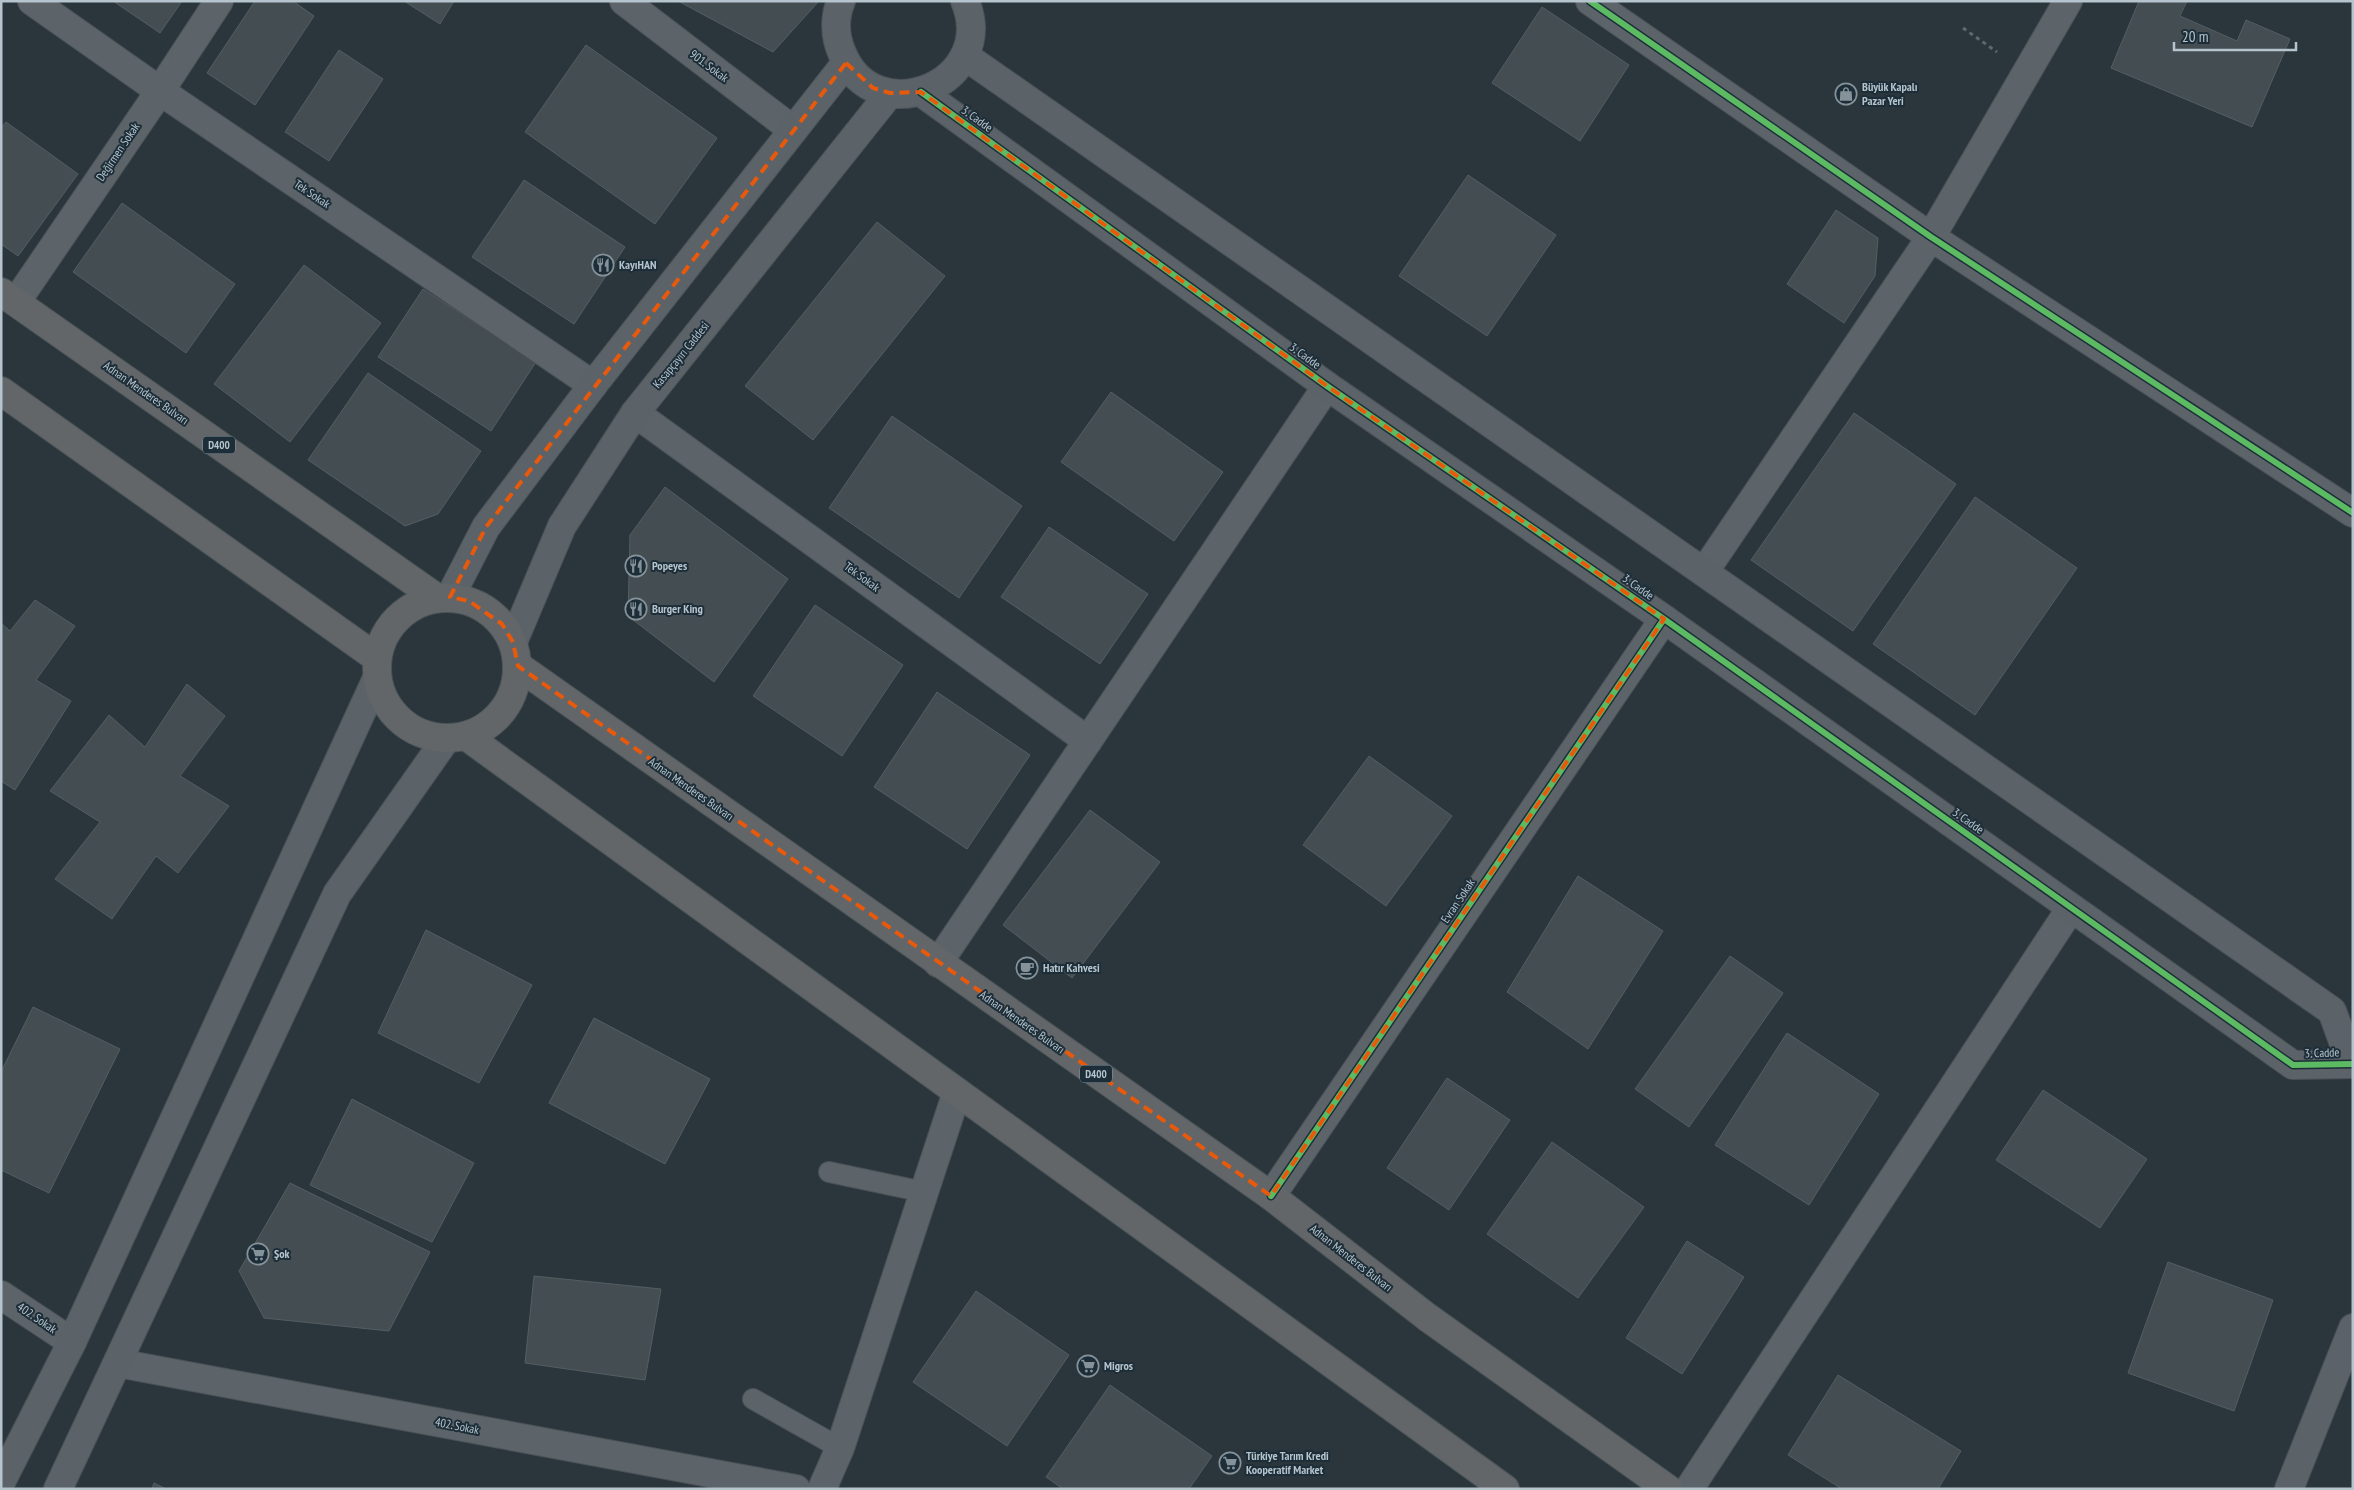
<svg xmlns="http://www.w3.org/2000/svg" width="2354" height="1490" font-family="'PT Sans Narrow',sans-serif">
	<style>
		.building { fill: #444d52; stroke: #535e63 }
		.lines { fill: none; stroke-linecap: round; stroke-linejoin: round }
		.lane-casing { stroke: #4a5256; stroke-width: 22 }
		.street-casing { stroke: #4a5256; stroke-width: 30 }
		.secondary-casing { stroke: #4a5256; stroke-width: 30 }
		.highway-casing { stroke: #485257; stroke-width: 30 }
		.path { stroke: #5f686c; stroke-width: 3; stroke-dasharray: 4 4; stroke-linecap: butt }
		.lane { stroke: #5c646a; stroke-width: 20 }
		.street { stroke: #5c646a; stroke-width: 28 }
		.secondary { stroke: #5b6268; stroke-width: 28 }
		.highway { stroke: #626669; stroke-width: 28 }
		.cycleway-casing { stroke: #1d2e39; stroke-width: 9 }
		.cycleway { stroke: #5cba63; stroke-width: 6 }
		.marked { fill: none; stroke: #e8590c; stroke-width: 4; stroke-dasharray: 10 6; stroke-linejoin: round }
		.labels { text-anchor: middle; stroke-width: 4; stroke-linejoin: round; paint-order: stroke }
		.shield { fill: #1d2e39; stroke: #8797a1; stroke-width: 1 }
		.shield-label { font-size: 11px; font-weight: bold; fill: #b5c4cd }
		.street-label { font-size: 12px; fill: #b5c4cd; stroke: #1d2e39 }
		.poi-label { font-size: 12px; font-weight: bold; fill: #b5c4cd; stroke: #1d2e39; text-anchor: start }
	</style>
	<rect width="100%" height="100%" fill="#2b363c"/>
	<!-- building -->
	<path class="building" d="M113 1H182L160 33Z
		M255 1H293L314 16 255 105 207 73Z
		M404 1H454L440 24Z
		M678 1H819L773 52Z
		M2139 1H2187L2180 16 2237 41 2246 20 2290 39 2252 127 2111 68Z
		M1542 7 1629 65 1580 141 1492 83Z
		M586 45 717 138 655 224 525 132Z
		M339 50 383 79 329 161 285 132Z
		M6 122 78 174 18 256 1 244V128Z
		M1468 175 1556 235 1487 336 1399 276Z
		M524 180 625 247 574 324 472 257Z
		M122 203 235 284 186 353 73 272Z
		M1836 210 1878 238 1875 276 1844 323 1787 284Z
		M877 222 945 276 813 440 745 386Z
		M304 265 381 323 290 442 214 384Z
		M423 289 536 362 491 431 378 357Z
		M368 373 481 451 438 514 405 526 308 460Z
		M1111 392 1223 472 1174 541 1061 462Z
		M1854 413 1956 484 1853 631 1751 560Z
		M892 416 1022 506 959 598 829 508Z
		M665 487 788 579 714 682 628 616 630 535Z
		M1975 497 2077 568 1975 715 1873 644Z
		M1049 527 1148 594 1100 664 1001 597Z
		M35 600 75 626 36 680 71 701 15 790 1 781V623L10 631Z
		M815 605 903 665 842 756 753 696Z
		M187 684 225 716 180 776 229 806 178 873 156 856 112 919 55 879 100 822 50 791 109 715 145 747Z
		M937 692 1030 755 967 849 874 787Z
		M1369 756 1452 816 1386 906 1303 845Z
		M1090 810 1160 862 1072 978 1003 925Z
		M1578 876 1663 931 1588 1049 1507 992Z
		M426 930 532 985 479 1083 378 1033Z
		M1730 956 1783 993 1689 1127 1635 1089Z
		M33 1007 120 1049 49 1193 1 1170V1072Z
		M594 1018 710 1079 665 1164 549 1103Z
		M1787 1033 1879 1094 1809 1205 1715 1145Z
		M1447 1078 1510 1120 1449 1210 1387 1168Z
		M2043 1090 2147 1159 2100 1228 1996 1160Z
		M352 1099 474 1163 432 1242 310 1185Z
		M1552 1142 1644 1207 1578 1298 1487 1234Z
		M290 1183 430 1252 389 1331 264 1318 239 1271Z
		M1687 1241 1744 1277 1682 1374 1626 1338Z
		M2168 1262 2273 1300 2234 1411 2128 1373Z
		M534 1276 661 1289 645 1380 525 1363Z
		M976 1291 1069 1355 1007 1446 913 1382Z
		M1838 1375 1961 1451 1938 1489H1842L1788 1455Z
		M1110 1385 1212 1456 1189 1489H1063L1046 1477Z
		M154 1483 166 1489H152Z"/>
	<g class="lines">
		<!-- lane casing -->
		<g class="lane-casing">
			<path id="lane" d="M829 1172 924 1192
				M753 1399 840 1448"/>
		</g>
		<!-- street casing -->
		<g class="street-casing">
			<path id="street" d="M32 1 160 91 593 385
				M624 1 793 130
				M1590 1 1931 237 2353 513
				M16 302 160 91 219 1
				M635 413 1088 741
				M1704 572 1931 237 2068 1
				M938 963 1327 386
				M1271 1196 1664 619
				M1 1295 72 1342
				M118 1363 796 1489
				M822 1489 840 1448 957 1092
				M1689 1489 2071 908"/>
		</g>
		<!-- secondary casing -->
		<g class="secondary-casing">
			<path id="secondary" d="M841 1C834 18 835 37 842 53 875 134 999 83 965 1
				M965 56 2332 1011 2351 1063
				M921 92 1327 386 1664 619 2293 1065 2353 1064
				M450 597 486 527 593 385 846 63
				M513 642 562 526 635 413 890 93
				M1 1482 72 1342 377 678
				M58 1489 337 894 446 739
				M2289 1489 2353 1328"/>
		</g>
		<!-- highway casing -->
		<g class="highway-casing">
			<path id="highway" d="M1 292 437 598
				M1 391 377 658
				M377 668a70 70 0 1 1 140 0a70 70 0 1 1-140 0Z
				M518 666 1271 1196 1427 1317 1668 1489
				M466 736 1505 1489"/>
		</g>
		<!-- path -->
		<path class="path" d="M1963 28 1997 52"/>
		<!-- lane -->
		<use href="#lane" class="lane"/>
		<!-- street -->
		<use href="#street" class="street"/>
		<!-- secondary -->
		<use href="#secondary" class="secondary"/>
		<!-- highway -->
		<use href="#highway" class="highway"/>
		<!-- cycleway casing -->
		<g class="cycleway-casing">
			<path id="cycleway" d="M1590 1 1931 237 2353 513
				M921 92 1327 386 1664 619 2293 1065 2353 1064
				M1271 1196 1664 619"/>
		</g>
		<!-- cycleway -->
		<use href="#cycleway" class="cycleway"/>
	</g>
	<!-- marked area -->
	<path class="marked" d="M846 63 873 88 890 93 921 92 1327 386 1664 619 1271 1196 518 666 513 642 502 624 469 601 450 597 486 527Z"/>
	<!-- icons -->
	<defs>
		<g id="shop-ring" transform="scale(1.125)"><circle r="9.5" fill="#1d2e39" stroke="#85929a" stroke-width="1.5"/><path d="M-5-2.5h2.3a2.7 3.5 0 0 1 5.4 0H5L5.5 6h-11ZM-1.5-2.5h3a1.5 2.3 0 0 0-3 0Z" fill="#85929a"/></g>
		<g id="restaurant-ring" transform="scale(1.125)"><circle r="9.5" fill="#1d2e39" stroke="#85929a" stroke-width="1.5"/><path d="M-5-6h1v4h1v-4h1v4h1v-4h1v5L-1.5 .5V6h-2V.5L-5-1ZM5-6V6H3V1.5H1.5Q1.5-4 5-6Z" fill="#85929a"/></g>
		<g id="cafe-ring" transform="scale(1.125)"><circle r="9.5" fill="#1d2e39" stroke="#85929a" stroke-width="1.5"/><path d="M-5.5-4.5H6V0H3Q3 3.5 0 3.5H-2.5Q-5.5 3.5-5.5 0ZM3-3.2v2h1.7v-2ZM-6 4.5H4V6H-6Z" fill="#85929a"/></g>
		<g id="supermarket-ring" transform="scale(1.125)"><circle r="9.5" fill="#1d2e39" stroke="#85929a" stroke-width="1.5"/><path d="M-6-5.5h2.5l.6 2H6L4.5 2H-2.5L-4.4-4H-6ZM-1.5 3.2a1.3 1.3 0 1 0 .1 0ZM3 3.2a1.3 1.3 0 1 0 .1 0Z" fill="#85929a"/></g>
	</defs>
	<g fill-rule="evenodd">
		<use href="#shop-ring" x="1846" y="94"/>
		<use href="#restaurant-ring" x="603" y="265"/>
		<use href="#restaurant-ring" x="636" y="566"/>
		<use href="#restaurant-ring" x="636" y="609"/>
		<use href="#cafe-ring" x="1027" y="968"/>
		<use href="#supermarket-ring" x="258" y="1254"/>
		<use href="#supermarket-ring" x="1088" y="1366"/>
		<use href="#supermarket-ring" x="1230" y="1463"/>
	</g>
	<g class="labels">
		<!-- shield labels -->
		<g class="shield">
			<rect x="203" y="436.5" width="32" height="17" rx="4"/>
			<rect x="1080" y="1065.5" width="32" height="17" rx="4"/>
		</g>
		<g class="shield-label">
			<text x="219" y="449">D400</text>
			<text x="1096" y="1078">D400</text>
		</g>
		<!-- street labels -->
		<g class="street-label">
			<text transform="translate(709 66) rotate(37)" y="4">901. Sokak</text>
			<text transform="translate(977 119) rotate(36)" y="4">3. Cadde</text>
			<text transform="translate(118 152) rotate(-56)" y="4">Değirmen Sokak</text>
			<text transform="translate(312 194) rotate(34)" y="4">Tek Sokak</text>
			<text transform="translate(681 355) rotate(-51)" y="4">Kasapçayırı Caddesi</text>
			<text transform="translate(1305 356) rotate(36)" y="4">3. Cadde</text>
			<text transform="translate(146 393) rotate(35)" y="4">Adnan Menderes Bulvarı</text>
			<text transform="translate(862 577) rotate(36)" y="4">Tek Sokak</text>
			<text transform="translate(1638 587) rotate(35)" y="4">3. Cadde</text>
			<text transform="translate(691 789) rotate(35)" y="4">Adnan Menderes Bulvarı</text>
			<text transform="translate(1968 821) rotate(35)" y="4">3. Cadde</text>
			<text transform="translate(1458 901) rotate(-56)" y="4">Evran Sokak</text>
			<text transform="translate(1022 1022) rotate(35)" y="4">Adnan Menderes Bulvarı</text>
			<text transform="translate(2322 1053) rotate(-2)" y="4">3. Cadde</text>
			<text transform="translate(1351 1258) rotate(38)" y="4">Adnan Menderes Bulvarı</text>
			<text transform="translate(37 1318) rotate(34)" y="4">402. Sokak</text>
			<text transform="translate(457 1426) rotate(11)" y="4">402. Sokak</text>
		</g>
		<!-- poi labels -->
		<g class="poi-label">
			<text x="1862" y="91">Büyük Kapalı<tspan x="1862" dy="14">Pazar Yeri</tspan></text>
			<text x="619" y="269">KayıHAN</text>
			<text x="652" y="570">Popeyes</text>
			<text x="652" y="613">Burger King</text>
			<text x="1043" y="972">Hatır Kahvesi</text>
			<text x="274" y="1258">Şok</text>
			<text x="1104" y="1370">Migros</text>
			<text x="1246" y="1460">Türkiye Tarım Kredi<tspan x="1246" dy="14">Kooperatif Market</tspan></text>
		</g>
	</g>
	<!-- border -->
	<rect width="2354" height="1490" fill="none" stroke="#b5c4cd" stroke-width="5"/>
	<!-- scale -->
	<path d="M2174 42v8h122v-8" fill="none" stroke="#b5c4cd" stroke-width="2.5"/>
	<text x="2182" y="42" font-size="15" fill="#b5c4cd" stroke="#1d2e39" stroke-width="4" paint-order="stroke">20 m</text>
</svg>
